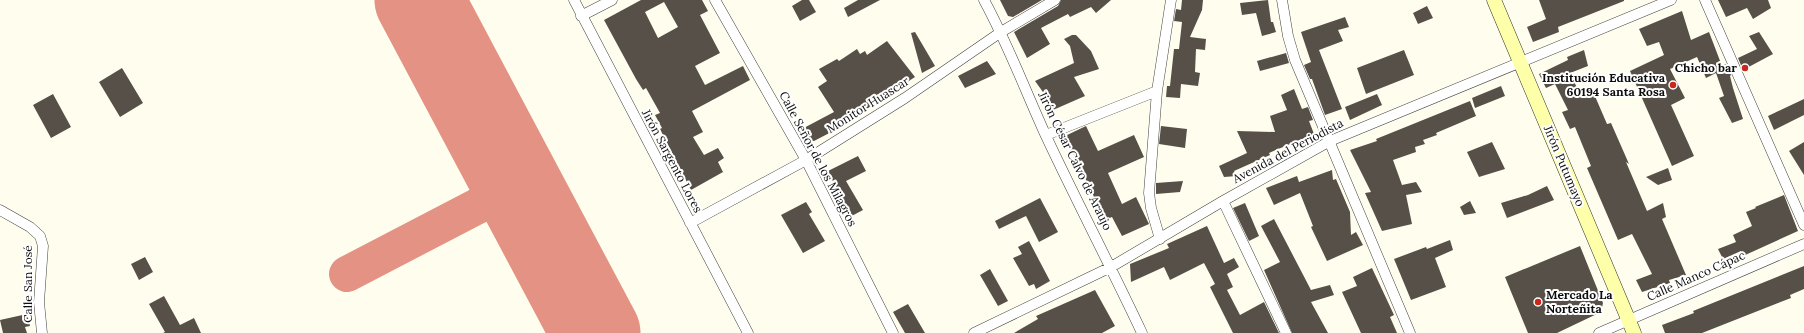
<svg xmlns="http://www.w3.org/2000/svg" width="1804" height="333" font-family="Lora,serif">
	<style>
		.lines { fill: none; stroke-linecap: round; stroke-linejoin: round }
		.taxiway { stroke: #e49284; stroke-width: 36 }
		.runway { stroke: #e49284; stroke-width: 89 }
		.building { fill: #575049; fill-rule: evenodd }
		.street-casing { stroke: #404040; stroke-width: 11 }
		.secondary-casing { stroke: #2f2f2f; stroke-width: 15 }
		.street { stroke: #fff; stroke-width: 10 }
		.secondary { stroke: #feffa9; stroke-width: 14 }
		.poi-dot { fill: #c8271b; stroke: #fff; stroke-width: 1.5 }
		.labels { text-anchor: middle; stroke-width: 4; stroke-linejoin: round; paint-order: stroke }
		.poi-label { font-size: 12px; font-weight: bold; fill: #0d0d0d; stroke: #fff; text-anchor: end }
		.street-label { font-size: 12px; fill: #0d0d0d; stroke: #fff }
	</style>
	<rect width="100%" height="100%" fill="#fffeee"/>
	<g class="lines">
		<!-- taxiway -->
		<path class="taxiway" d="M347 274 518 185"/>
		<!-- runway -->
		<path class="runway" d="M419 0 596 333"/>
	</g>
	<!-- building -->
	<path class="building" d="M641 0H702L708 11 700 15 720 53 695 66 705 85 743 66 750 80 692 111 703 132 693 137 704 155 718 148 724 158 718 162 723 172 691 190 660 129 662 128 655 115 660 113 646 88 643 90 636 79 604 20ZM664 2 678 27 658 38 645 12Z
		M802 0H809L816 12 800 21 792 6Z
		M858 0H880L848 17 844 8Z
		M1000 0H1042L1013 17 1008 16Z
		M1061 0H1111L1096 13 1091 7 1070 17 1068 14 1041 28 1050 44 1027 58 1014 32 1058 6Z
		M1182 0H1203L1202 10 1190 37 1206 39 1205 50 1196 49 1195 72 1200 73 1198 86 1181 84 1180 98 1166 97 1167 86H1170L1174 49H1179L1182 22 1174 21 1176 9 1181 10Z
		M1268 0 1271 22H1273L1276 32 1262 36 1256 13 1242 15 1240 3Z
		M1539 0H1624V1L1558 27 1559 32 1533 42 1527 27 1546 19Z
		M1718 0H1768L1771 8 1753 19 1747 8 1726 17Z
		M1427 6 1433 18 1418 24 1413 13Z
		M1682 11 1691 40 1709 32 1722 66 1726 64 1731 75 1730 76 1733 88 1743 119 1732 123 1719 98 1724 96 1716 73 1706 78 1697 57 1670 69 1685 98 1671 105 1694 156 1672 166 1630 71 1664 55 1659 42 1647 46 1639 29Z
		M1345 17 1349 27 1338 30 1343 41 1319 50 1342 109 1325 115 1312 79H1310L1304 65 1311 62 1301 32Z
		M915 32 935 66 922 73 911 33Z
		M1759 32 1773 54 1743 70 1738 58 1757 49 1749 36Z
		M1072 35H1076L1091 51 1099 69 1074 77 1085 96 1053 110 1048 99 1035 81 1074 63 1070 46 1064 39Z
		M887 41 915 77 892 92 893 94 883 101 881 99 841 127 814 141 806 140 800 130 834 112 818 87 827 81 819 69 837 59 839 61 857 49 860 54 865 51 867 55Z
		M1404 50 1414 75 1366 94 1357 68Z
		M1584 50 1588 66 1570 73 1579 92 1591 87 1607 124 1611 123 1629 164 1626 162 1647 211 1663 203 1666 217 1662 219 1686 275 1669 280 1670 283 1642 292 1636 280 1652 274 1632 234 1618 240 1587 168 1591 166 1575 127 1570 129 1562 112 1568 110 1555 84 1546 88 1539 74 1568 60 1567 57Z
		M1286 53 1289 63 1260 71 1257 61Z
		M987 61 996 74 965 88 958 76Z
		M122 68 143 103 120 117 99 82Z
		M1501 86 1505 96 1475 108 1472 98Z
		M1294 89 1302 109 1308 107 1313 120 1309 121 1314 134 1269 153 1270 155 1234 171 1237 176 1224 177 1219 166 1247 153 1237 131 1275 132 1270 116 1287 110 1281 95Z
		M53 94 71 127 51 138 33 105Z
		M1377 94 1382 105 1350 120 1345 107Z
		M1804 99V115L1774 130 1768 116Z
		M1470 101 1476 116 1436 133 1437 135 1423 140 1425 144 1415 147 1416 152 1393 160 1402 185 1416 182 1422 192 1406 195 1412 224 1382 231 1365 193 1371 192 1350 150 1377 141 1376 139Z
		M1086 126 1098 151 1134 135 1144 157 1108 173 1122 204 1136 197 1149 224 1122 236 1112 217 1105 220 1065 136Z
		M1161 126 1187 129 1185 148 1159 144Z
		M1492 142 1505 169 1479 177 1467 152Z
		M1804 142V175L1789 151Z
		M858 156 866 171 846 181 863 210 846 219 836 201 841 198 828 171Z
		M1668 168 1672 180 1658 185 1646 177Z
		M1332 170 1333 180 1336 179 1350 212 1351 235 1356 232 1363 245 1327 261 1311 227 1313 226 1300 193 1274 205 1266 188 1297 176 1299 182Z
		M1183 181 1180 192 1156 194V183Z
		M1547 186 1554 200 1507 218 1501 203 1528 195Z
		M1784 195 1798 231 1743 256 1741 251 1723 259 1718 249 1736 242 1733 235 1752 226 1746 212 1756 208 1755 207Z
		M1040 198 1058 232 1039 242 1026 216 999 229 995 221Z
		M1470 201 1476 213 1464 215 1460 207Z
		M806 202 812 212 809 214 825 241 803 253 781 215Z
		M1245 203 1259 236 1249 241 1233 208Z
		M1274 219 1311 290 1330 285 1334 295 1311 302 1328 333H1292L1264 270 1280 262 1261 226Z
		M1207 226 1224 263 1234 258 1239 267 1227 274 1233 287 1227 290 1240 315 1264 302 1279 333H1233L1210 287 1215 284 1204 263 1170 280 1164 267 1131 282 1130 264 1169 248 1167 244Z
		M1450 240 1453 250 1435 258 1446 287 1411 300 1394 259 1426 247 1427 249Z
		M1029 241 1050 281 1036 289 1034 284 1029 286 1013 258 1022 254 1018 247Z
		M1580 246 1603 303 1601 312 1557 333H1528L1505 277Z
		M145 257 153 272 139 280 131 264Z
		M1804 266V289L1790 295 1791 298 1702 333H1665L1662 325 1694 313 1693 311Z
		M1372 268 1394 315 1390 317 1397 333H1361L1342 292 1357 286 1353 277Z
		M990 269 1008 301 998 306 980 275Z
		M1095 290 1115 326 1102 333H1014L1038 319 1036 316Z
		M164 296 180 325 194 318 201 333H163L165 332 149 304Z
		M908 304 925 333H905L893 312Z
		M27 314 30 326 25 327 27 333H3L0 320Z"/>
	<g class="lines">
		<!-- street casing -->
		<g class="street-casing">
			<path id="street" d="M574 0 748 333
				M715 0 806 160 893 333
				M984 0C1008 44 1025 90 1046 136 1077 202 1111 267 1142 333
				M1282 0 1288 36 1295 60 1410 333
				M1705 0 1804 225
				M581 16 612 0
				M1046 135 1157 91
				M1223 201 1286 333
				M0 210 30 227 40 236 43 246 39 302 42 333
				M690 223 806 160 905 98 1001 32 1055 0
				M1160 239 1151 208 1149 193 1157 91 1171 0
				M974 333 1111 267 1223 201 1330 141 1671 0
				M1599 333 1804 244"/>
		</g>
		<!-- secondary casing -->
		<g class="secondary-casing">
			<path id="secondary" d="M1494 0 1634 333"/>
		</g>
		<!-- street -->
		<use href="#street" class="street"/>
		<!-- secondary -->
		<use href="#secondary" class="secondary"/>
	</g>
	<!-- markers -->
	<g class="poi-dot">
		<circle cx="1745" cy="68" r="4"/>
		<circle cx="1673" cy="85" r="4"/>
		<circle cx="1538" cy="302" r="4"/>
	</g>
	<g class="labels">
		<!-- poi labels -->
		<g class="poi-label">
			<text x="1737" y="72">Chicho bar</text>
			<text x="1665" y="82">Institución Educativa<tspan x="1665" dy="14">60194 Santa Rosa</tspan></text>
			<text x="1546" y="299" text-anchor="start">Mercado La<tspan x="1546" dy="14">Norteñita</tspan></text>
		</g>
		<!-- street labels -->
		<g class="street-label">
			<text transform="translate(868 105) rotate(-32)" y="4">Monitor Huascar</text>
			<text transform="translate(1288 151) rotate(-28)" y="4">Avenida del Periodista</text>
			<text transform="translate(818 159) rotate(62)" y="4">Calle Señor de los Milagros</text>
			<text transform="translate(672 161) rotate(62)" y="4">Jirón Sargento Lores</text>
			<text transform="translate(1075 161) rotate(64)" y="4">Jirón César Calvo de Araujo</text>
			<text transform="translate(1564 166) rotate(67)" y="4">Jirón Putumayo</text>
			<text transform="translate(1696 276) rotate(-24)" y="4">Calle Manco Cápac</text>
			<text transform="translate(28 284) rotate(-90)" y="4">Calle San José</text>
		</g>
	</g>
</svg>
